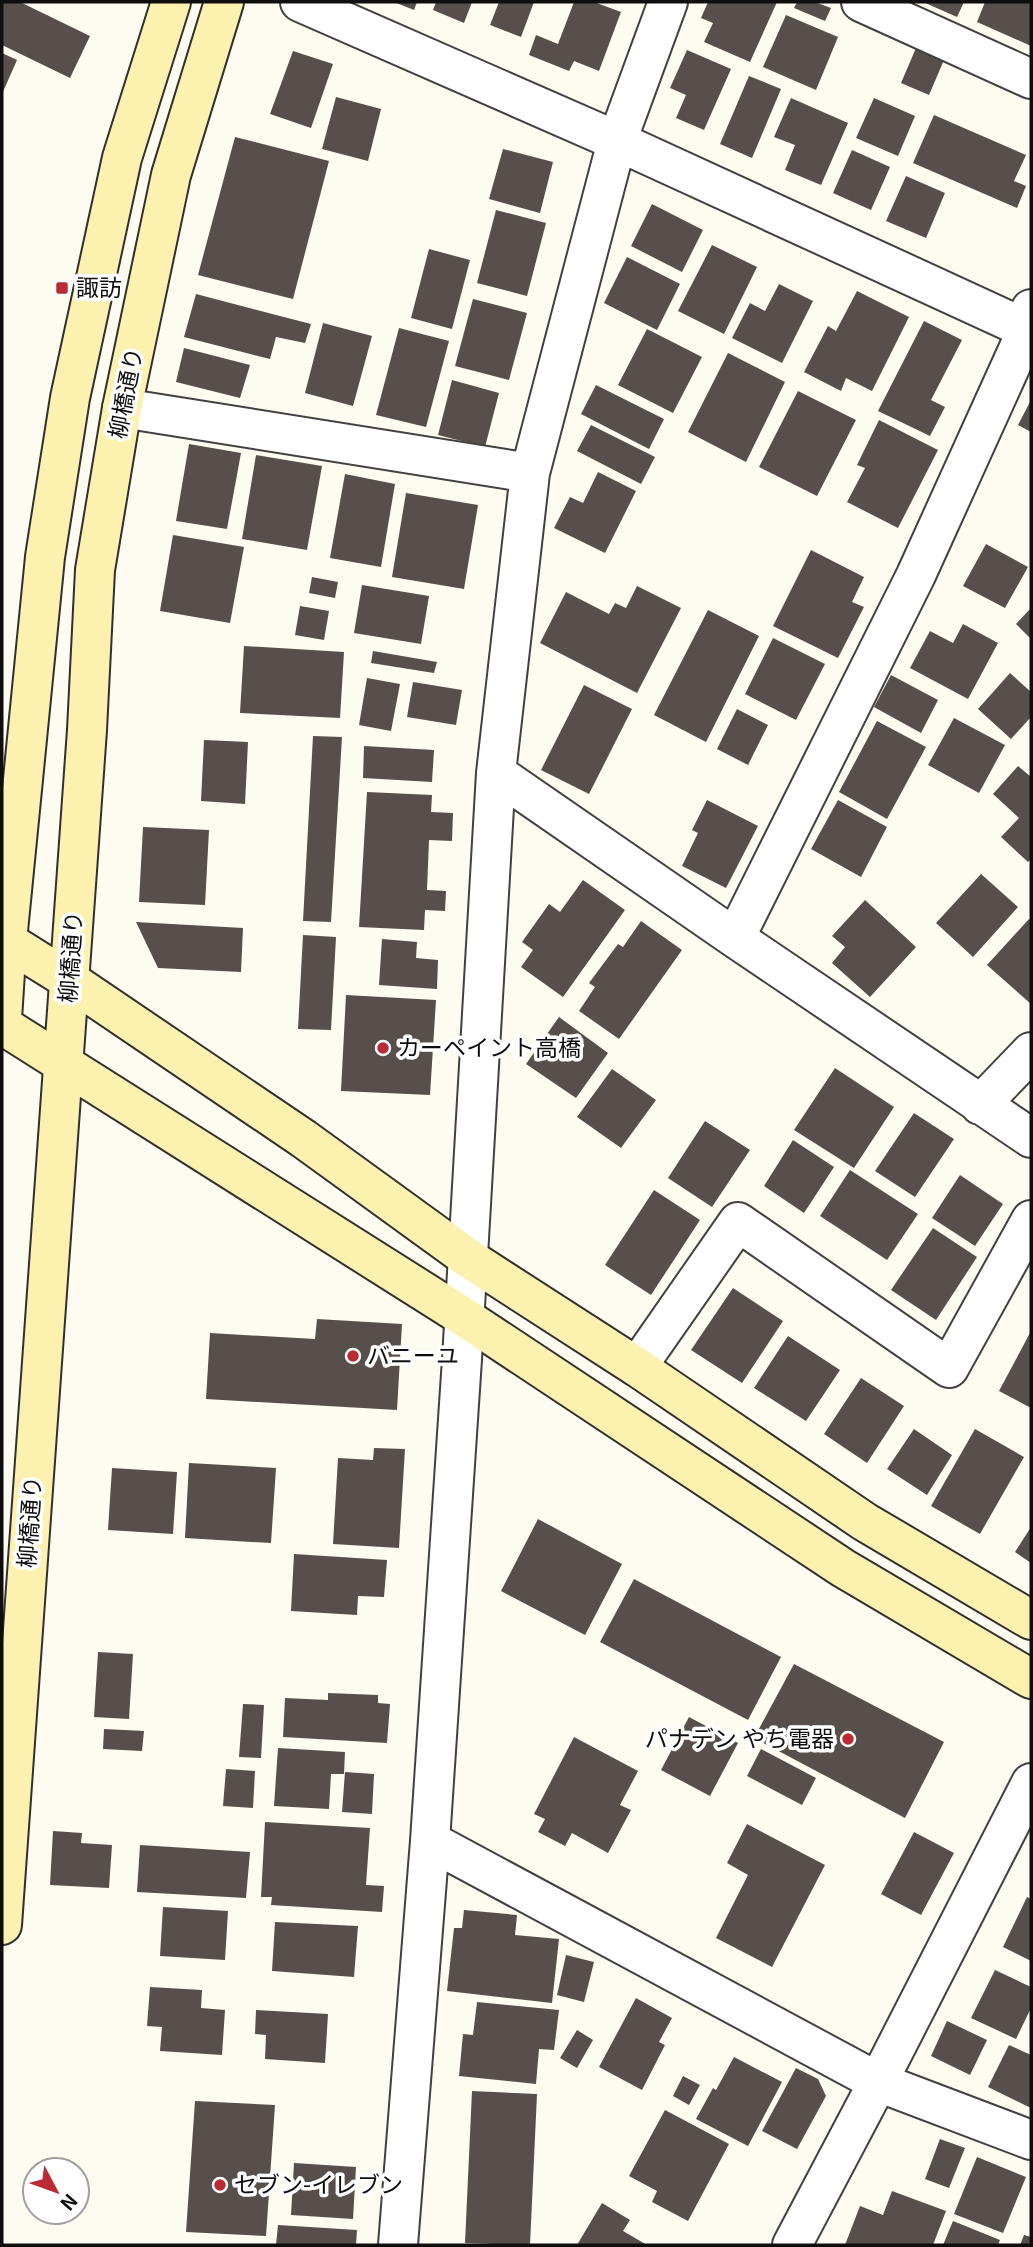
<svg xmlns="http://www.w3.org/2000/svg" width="1033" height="2247" font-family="Georgia,'Noto Sans JP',serif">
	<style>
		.building { fill: #574f4b }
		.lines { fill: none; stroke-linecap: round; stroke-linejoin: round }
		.street-casing { stroke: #414141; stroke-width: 42 }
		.secondary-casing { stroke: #303030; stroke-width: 42 }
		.street { stroke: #fff; stroke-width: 38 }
		.secondary { stroke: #fcf1ae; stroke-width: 38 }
		.poi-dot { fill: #ba2b35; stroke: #fff; stroke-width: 2.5 }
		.labels { text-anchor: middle; stroke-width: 7; stroke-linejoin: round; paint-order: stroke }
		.poi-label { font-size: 23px; fill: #0e0e0e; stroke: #fff; text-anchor: start }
		.street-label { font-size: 23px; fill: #0e0e0e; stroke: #fff }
	</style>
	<rect width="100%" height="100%" fill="#fefbf1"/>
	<!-- building -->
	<path class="building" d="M2 2H20L90 36 70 78 2 45Z
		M394 2H417L414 10Z
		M436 2H472L464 23 433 10Z
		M499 2H534L521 37 490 25Z
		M574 2H594L621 12 599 71 574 61 569 71 529 55 536 35 558 44Z
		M708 2H777L750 62 704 42 713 23 701 18Z
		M797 2H815L831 8 825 21 794 8Z
		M923 2H964L957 17Z
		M985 2H1031V46L977 22Z
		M786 15 838 37 816 90 763 67Z
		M916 48 944 60 929 95 901 83Z
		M687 50 731 69 704 130 676 118 686 95 670 88Z
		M293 51 333 64 311 128 270 114Z
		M2 53 17 60 2 94Z
		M749 76 781 89 752 158 720 144Z
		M336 97 381 109 368 161 322 149Z
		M791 98 848 123 821 185 785 170 795 145 774 137Z
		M874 98 915 116 898 156 856 138Z
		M934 115 1026 155 1014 181 1026 186 1017 208 913 163Z
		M235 137 329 161 293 299 198 275Z
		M503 149 553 162 540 213 489 199Z
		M852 150 890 167 871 210 833 193Z
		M906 176 945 193 926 238 886 221Z
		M652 204 703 230 682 272 631 246Z
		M496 210 546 223 527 296 477 283Z
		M712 245 757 267 724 334 678 311Z
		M429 249 470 260 452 329 411 318Z
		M627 257 680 284 657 330 604 303Z
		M779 284 813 301 782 363 732 338 750 303 765 311Z
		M857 291 909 317 872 391 846 378 841 391 804 372 828 326 836 331Z
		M196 294 311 324 305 343 276 337 270 359 184 337Z
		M473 299 527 313 509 380 455 366Z
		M924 321 962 340 931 400 945 407 930 436 878 411Z
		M323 323 372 336 353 406 305 393Z
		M399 328 449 341 426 427 376 415Z
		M647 329 702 357 673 413 618 385Z
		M184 348 250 365 240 398 176 382Z
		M728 353 785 382 746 462 688 432Z
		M452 380 499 393 485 447 438 435Z
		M596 385 664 419 649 449 581 414Z
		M798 391 856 420 817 496 759 467Z
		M1031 400V432L1018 425Z
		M879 420 938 450 898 528 847 502 865 468 857 465Z
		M591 425 655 457 641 484 577 451Z
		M189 444 241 453 227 529 176 521Z
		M256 455 322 466 307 550 242 539Z
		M598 472 636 491 605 553 554 528 570 497 583 503Z
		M345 474 395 484 381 567 330 558Z
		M406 493 478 505 464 589 392 577Z
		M173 535 244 547 230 623 160 611Z
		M986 544 1028 567 1005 608 963 586Z
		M811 550 864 577 852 602 864 607 838 658 773 626Z
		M312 577 338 582 335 598 309 593Z
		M362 585 429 596 421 644 354 633Z
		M637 586 681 608 637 693 540 643 566 592 609 614 615 603 626 608Z
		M300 606 329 611 324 640 295 635Z
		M1031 608V639L1016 624Z
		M708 610 759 636 706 742 654 715Z
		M963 624 998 643 968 699 910 668 930 631 953 643Z
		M773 638 825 664 796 720 745 694Z
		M244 646 344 652 340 718 240 713Z
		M373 651 437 662 434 673 371 663Z
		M1010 673 1031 692V717L1011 739 978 709Z
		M891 675 938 700 921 733 874 707Z
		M367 678 400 684 391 731 359 725Z
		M413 682 462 690 456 725 407 717Z
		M584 685 632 709 589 794 541 770Z
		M737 709 768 725 748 765 717 749Z
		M954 718 1005 745 979 793 928 765Z
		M877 721 926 747 887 819 839 792Z
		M313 736 342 737 331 922 303 921Z
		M204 740 248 742 245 804 201 801Z
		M364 746 434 750 432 782 363 778Z
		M1018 766 1031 777V859L1028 862 1001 837 1019 818 993 794Z
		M367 792 432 795 431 812 453 813 452 841 429 840 427 890 446 891 445 911 425 910 424 930 359 927Z
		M707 800 758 826 726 888 682 866 698 833 692 830Z
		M838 800 887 827 861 877 811 849Z
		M143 827 209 830 205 905 139 902Z
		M981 874 1018 907 973 957 936 923Z
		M583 880 625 910 563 997 521 967 533 950 522 942 549 904 560 912Z
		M865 900 916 947 870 997 832 963 845 947 832 936Z
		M1029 919 1031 921V1004L987 965Z
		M641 921 682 950 619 1039 579 1011 595 987 589 983 618 944 623 947Z
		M136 922 243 928 241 972 158 968Z
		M303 935 336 937 331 1030 298 1029Z
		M382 939 417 942 416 958 438 960 437 989 379 985Z
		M346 995 436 1000 430 1095 341 1091Z
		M559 1017 608 1053 576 1098 526 1064Z
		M835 1068 894 1107 854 1168 794 1130Z
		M612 1069 656 1100 621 1148 577 1117Z
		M914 1113 954 1139 915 1197 875 1171Z
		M705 1121 750 1150 712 1207 668 1178Z
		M793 1140 834 1167 804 1213 764 1186Z
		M850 1170 918 1214 887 1260 820 1216Z
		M960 1175 1003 1204 975 1246 932 1218Z
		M654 1190 700 1220 651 1295 605 1265Z
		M933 1228 977 1257 936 1320 891 1290Z
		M733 1288 783 1321 742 1383 691 1350Z
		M317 1319 402 1324 397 1410 206 1399 210 1333 315 1339Z
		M1031 1331V1408L999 1391Z
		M788 1336 840 1370 806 1421 754 1388Z
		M861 1378 904 1406 867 1463 824 1434Z
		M914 1429 952 1455 927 1495 887 1469Z
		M975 1429 1024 1457 980 1534 931 1506Z
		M374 1448 405 1449 399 1548 333 1544 338 1458 373 1460Z
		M189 1463 276 1468 271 1543 185 1538Z
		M112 1468 177 1472 173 1534 108 1530Z
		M538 1519 622 1564 585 1635 501 1591Z
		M1031 1527V1563L1015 1552Z
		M294 1554 387 1560 384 1597 358 1596 357 1615 291 1611Z
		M634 1579 781 1657 748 1720 600 1642Z
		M98 1652 133 1654 129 1719 94 1717Z
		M794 1664 944 1742 905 1818 754 1738Z
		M328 1693 378 1695V1703L390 1704 387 1743 283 1737 285 1698 328 1700Z
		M243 1704 264 1705 261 1758 239 1757Z
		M689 1717 738 1743 710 1796 661 1770Z
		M104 1729 144 1731 142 1751 103 1749Z
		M574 1737 638 1771 620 1805 631 1810 608 1853 572 1833 565 1846 538 1832 545 1819 534 1814Z
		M278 1748 345 1752 344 1774H331L329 1809 274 1806Z
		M761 1749 816 1778 802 1805 747 1776Z
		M226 1769 255 1771 253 1808 223 1806Z
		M345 1772 374 1774 372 1814 342 1812Z
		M265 1822 370 1828 366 1885 384 1886 382 1912 271 1905 272 1897H261Z
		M747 1824 825 1865 772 1967 716 1938 748 1875 727 1863Z
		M53 1831 82 1833 81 1843 112 1845 109 1888 50 1885Z
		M914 1832 954 1853 921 1915 881 1894Z
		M140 1845 250 1852 246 1898 137 1892Z
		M1027 1897 1031 1899V1961L1003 1947Z
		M163 1907 228 1911 225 1960 160 1956Z
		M464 1910 517 1915 515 1935 559 1939 552 2003 447 1991 454 1928H462Z
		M275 1922 358 1926 354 1977 272 1971Z
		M566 1955 594 1962 584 2002 557 1995Z
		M995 1970 1031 1987V2008L1016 2039 971 2018Z
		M150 1987 202 1990 201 2008 225 2010 222 2055 160 2051 162 2027 147 2026Z
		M636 1998 672 2018 659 2042 665 2045 642 2090 599 2067Z
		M477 2002 559 2010 554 2050 539 2049 536 2084 459 2076 463 2034 473 2035Z
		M256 2010 328 2014 325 2063 265 2059 266 2035 255 2034Z
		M947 2021 987 2040 970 2075 931 2056Z
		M577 2030 593 2040 577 2068 560 2058Z
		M1009 2045 1031 2055V2108L988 2087Z
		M734 2057 782 2082 748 2146 696 2119 713 2088 716 2090Z
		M796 2068 818 2079 826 2096 797 2149 762 2131Z
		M683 2076 700 2085 689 2105 673 2096Z
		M472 2091 537 2094 530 2245 465 2243Z
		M195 2101 275 2105 266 2236 186 2232Z
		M665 2110 729 2144 688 2221 652 2202 657 2191 629 2176Z
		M940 2139 965 2148 949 2188 925 2179Z
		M977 2157 1026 2177 1003 2233 954 2214Z
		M294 2163 356 2167 353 2219 291 2215Z
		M892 2191 946 2211 933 2245H845L860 2206 883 2215Z
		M602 2203 630 2220 623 2231 647 2245H577Z
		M953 2221 1000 2240 998 2245H943Z
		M278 2225 357 2230 356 2245H276Z
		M1024 2235 1031 2237V2245H1020Z"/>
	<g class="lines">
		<!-- street casing -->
		<g class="street-casing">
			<path id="street" d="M300 2 617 141 1031 331
				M861 2 1031 79
				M122 408 530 473
				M496 773 735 938 1031 1138
				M735 938 916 575 1027 330 1031 309
				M980 1105 1031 1052
				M637 1367 738 1222 949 1368 1031 1220
				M430 1841 878 2082 1031 2140
				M398 2245 430 1841 462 1359 496 773 530 473 617 141 668 2
				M792 2245 878 2082 1031 1783"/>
		</g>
		<!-- secondary casing -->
		<g class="secondary-casing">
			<path id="secondary" d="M2 938 69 980 304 1139 468 1258 637 1367 865 1522 1031 1620
				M2 1019 7 941 45 557 70 398 122 158 171 2
				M2 1025 464 1317 843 1568 1031 1679
				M2 1925 87 730 95 570 122 408 171 175 224 2"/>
		</g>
		<!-- street -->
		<use href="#street" class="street"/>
		<!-- secondary -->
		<use href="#secondary" class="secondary"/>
	</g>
	<!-- markers -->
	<g class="poi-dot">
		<rect x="55" y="281" width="14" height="14" rx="3.5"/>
		<circle cx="383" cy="1048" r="7"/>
		<circle cx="353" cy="1356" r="7"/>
		<circle cx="848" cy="1739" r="7"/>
		<circle cx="220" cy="2185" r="7"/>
	</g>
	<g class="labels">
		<!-- poi labels -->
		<g class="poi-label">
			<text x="76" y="296">諏訪</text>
			<text x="397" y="1056">カーペイント高橋</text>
			<text x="367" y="1364">バニーユ</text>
			<text x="834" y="1747" text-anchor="end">パナデン やち電器</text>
			<text x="234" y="2193">セブン-イレブン</text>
		</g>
		<!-- street labels -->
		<g class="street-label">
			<text transform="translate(126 393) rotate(-79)" y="8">柳橋通り</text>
			<text transform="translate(71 957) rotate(-86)" y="8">柳橋通り</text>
			<text transform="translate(30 1522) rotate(-86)" y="8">柳橋通り</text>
		</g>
	</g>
	<!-- border -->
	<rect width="1033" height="2247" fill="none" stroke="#0e0e0e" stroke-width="7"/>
	<!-- north arrow -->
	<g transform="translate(56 2191) rotate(131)"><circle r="33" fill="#ffffff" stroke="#9f9f9f" stroke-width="2"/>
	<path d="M0-5L12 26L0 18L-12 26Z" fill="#ba2b35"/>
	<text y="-10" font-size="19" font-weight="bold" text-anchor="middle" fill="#0e0e0e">N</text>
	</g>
</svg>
